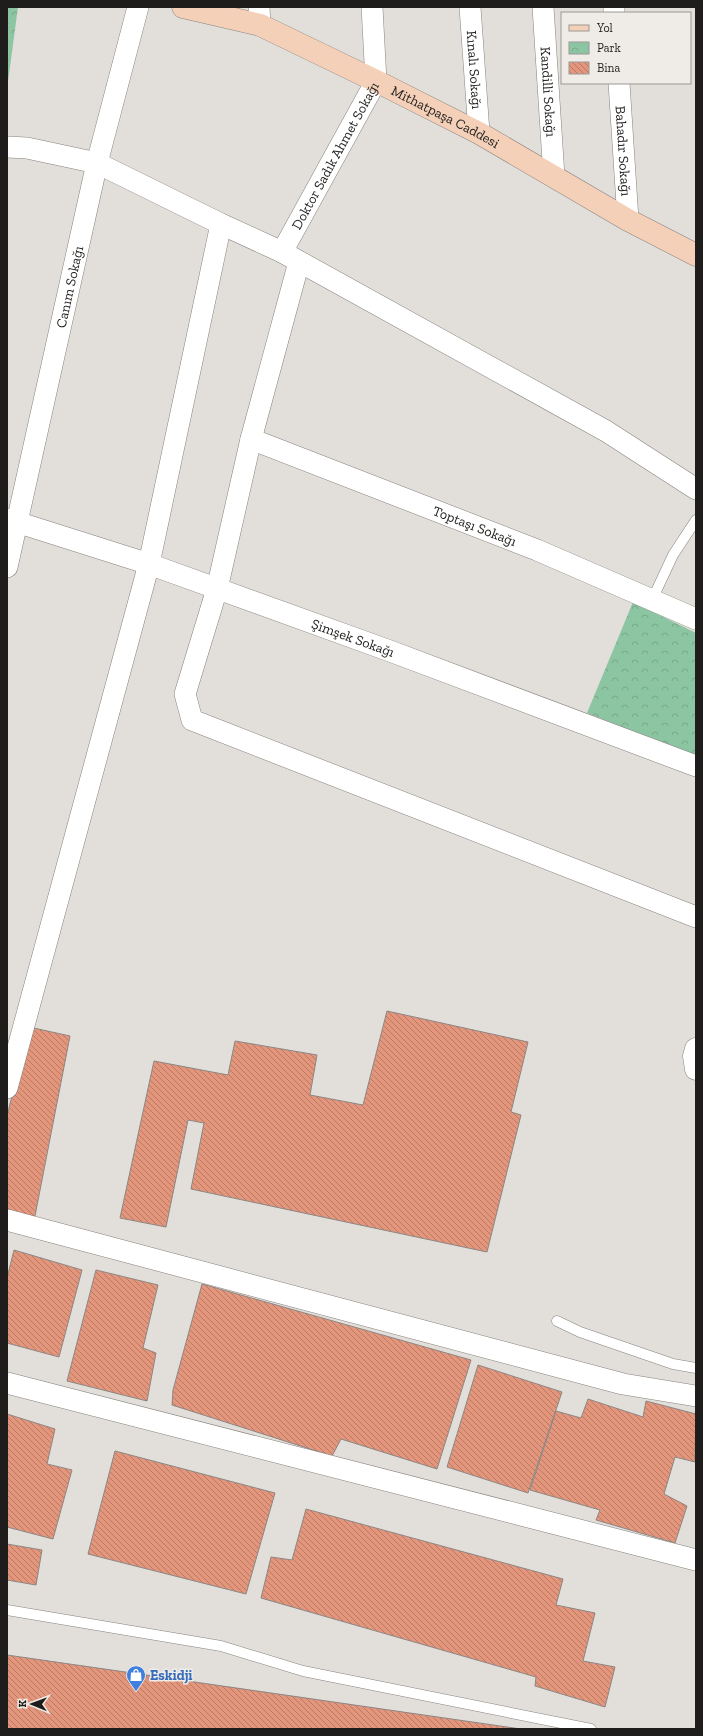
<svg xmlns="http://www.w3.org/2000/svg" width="703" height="1736" font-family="'Zilla Slab',serif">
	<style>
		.park { fill: url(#park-crowns) }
		.building { fill: url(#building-back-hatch); stroke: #8c8684 }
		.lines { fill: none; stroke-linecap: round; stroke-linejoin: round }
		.service-casing { stroke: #87837f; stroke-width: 11 }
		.minor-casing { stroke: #87837f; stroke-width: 22 }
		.tertiary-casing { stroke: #87837f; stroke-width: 23 }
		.secondary-casing { stroke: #87837f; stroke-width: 23 }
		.service { stroke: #fff; stroke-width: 10 }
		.minor { stroke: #fff; stroke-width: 21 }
		.tertiary { stroke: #fff; stroke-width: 22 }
		.secondary { stroke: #f4d0b9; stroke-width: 22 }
		.labels { text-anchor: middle; stroke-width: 3; stroke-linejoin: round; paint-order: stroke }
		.street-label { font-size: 14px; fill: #1e1d1b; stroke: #efebe6 }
		.shop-label { font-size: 14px; font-weight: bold; fill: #366cbe; stroke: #efebe6; text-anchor: start }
	</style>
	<defs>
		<pattern id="park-crowns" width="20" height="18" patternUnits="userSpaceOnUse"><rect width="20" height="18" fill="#8cc5a1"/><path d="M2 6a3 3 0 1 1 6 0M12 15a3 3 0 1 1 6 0" fill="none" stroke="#78a98a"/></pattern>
		<pattern id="building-back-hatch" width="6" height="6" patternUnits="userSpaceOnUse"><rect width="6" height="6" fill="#e3967b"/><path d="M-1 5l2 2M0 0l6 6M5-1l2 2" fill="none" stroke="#b77a64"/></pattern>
	</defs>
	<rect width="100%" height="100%" fill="#e2ded9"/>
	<!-- park -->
	<path class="park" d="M7 7H18L7 89Z
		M633 602 696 633V756L587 713Z"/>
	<!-- building -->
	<path class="building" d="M387 1011 528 1042 511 1112 521 1115 487 1252 191 1189 204 1123 188 1120 166 1227 120 1218 154 1061 228 1075 235 1041 317 1055 310 1095 363 1105Z
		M29 1027 70 1036 34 1221 7 1214V1116Z
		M14 1250 82 1270 59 1357 7 1343V1278Z
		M96 1270 158 1285 143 1348 156 1353 147 1401 67 1381Z
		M202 1284 471 1360 437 1469 341 1439 332 1456 172 1405 173 1390Z
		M478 1365 562 1392 528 1493 447 1467Z
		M588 1399 643 1417 646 1401 696 1414 695 1462 675 1457 664 1494 687 1506 675 1543 596 1520 600 1510 530 1490 556 1411 581 1418Z
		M7 1414 55 1429 47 1464 72 1470 53 1539 7 1527Z
		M115 1451 275 1493 246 1594 88 1554Z
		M306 1509 563 1579 556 1605 595 1613 583 1661 615 1667 605 1707 535 1686 536 1677 261 1598 271 1557 292 1560Z
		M7 1544 42 1550 36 1585 7 1580Z
		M7 1655 521 1729H7Z"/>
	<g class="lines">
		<!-- service casing -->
		<g class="service-casing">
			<path id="service" d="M652 600 673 555 696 520
				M557 1321 580 1332 673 1364 696 1368
				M7 1610 221 1646 303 1671 591 1729"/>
		</g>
		<!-- minor casing -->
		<g class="minor-casing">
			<g id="minor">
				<path d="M259 7 260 25"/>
				<path id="s1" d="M470 7 479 133"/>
				<path id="s2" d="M543 7 554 177"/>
				<path d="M614 7V13"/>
				<path id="s3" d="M619 83 628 220"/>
				<path d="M7 147 27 148 97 163 221 224 282 252 606 431 696 489"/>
				<path id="s4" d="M282 252 376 81 372 7"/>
				<path d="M299 262 251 439 217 589 185 694 192 720 696 917"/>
				<path id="s5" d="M251 439 537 550 696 619"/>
				<path id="s6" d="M7 519 149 564 390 651 696 766"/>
				<path id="s7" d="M7 567 97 163 138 7"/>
				<path d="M7 1088 149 564 221 224"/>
				<path d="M7 1220 623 1384 696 1396"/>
				<path d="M7 1383 696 1560"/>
			</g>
		</g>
		<!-- tertiary casing -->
		<g class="tertiary-casing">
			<path id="tertiary" d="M696 1049 694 1056 696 1069"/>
		</g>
		<!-- secondary casing -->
		<g class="secondary-casing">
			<g id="secondary">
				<path id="s8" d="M183 7 260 25 376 81 479 133 628 220 696 255"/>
			</g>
		</g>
		<!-- service -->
		<use href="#service" class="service"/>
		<!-- minor -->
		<use href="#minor" class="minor"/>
		<!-- tertiary -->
		<use href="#tertiary" class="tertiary"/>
		<!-- secondary -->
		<use href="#secondary" class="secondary"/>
	</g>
	<!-- icons -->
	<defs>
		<g id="shop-pin" transform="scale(1)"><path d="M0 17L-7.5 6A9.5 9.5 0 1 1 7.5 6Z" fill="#3f7fe0" stroke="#efebe6"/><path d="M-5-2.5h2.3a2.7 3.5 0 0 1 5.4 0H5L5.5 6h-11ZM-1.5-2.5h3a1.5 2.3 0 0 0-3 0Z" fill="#fff"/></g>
	</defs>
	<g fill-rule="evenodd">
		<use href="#shop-pin" x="136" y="1675"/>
	</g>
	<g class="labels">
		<!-- street labels -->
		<g class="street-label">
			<text dy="5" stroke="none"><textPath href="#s1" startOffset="63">Kınalı Sokağı</textPath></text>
			<text dy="5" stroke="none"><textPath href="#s2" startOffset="85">Kandilli Sokağı</textPath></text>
			<text dy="5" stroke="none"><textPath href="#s8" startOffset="286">Mithatpaşa Caddesi</textPath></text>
			<text dy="5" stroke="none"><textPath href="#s3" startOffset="68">Bahadır Sokağı</textPath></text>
			<text dy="5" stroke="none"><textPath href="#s4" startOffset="110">Doktor Sadık Ahmet Sokağı</textPath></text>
			<text dy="5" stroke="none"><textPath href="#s7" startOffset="287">Canım Sokağı</textPath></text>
			<text dy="5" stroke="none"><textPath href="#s5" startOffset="240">Toptaşı Sokağı</textPath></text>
			<text dy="5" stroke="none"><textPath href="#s6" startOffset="366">Şimşek Sokağı</textPath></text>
		</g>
		<!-- shop labels -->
		<g class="shop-label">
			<text x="150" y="1680">Eskidji</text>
		</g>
	</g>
	<!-- border -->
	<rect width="703" height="1736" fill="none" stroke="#1e1d1b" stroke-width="16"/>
	<!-- legend -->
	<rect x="561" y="12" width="130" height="72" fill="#efebe6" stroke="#9b9995"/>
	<rect x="569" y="25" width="20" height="6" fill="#f4d0b9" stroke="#9b9995"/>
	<text x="597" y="32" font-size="12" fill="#1e1d1b">Yol</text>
	<rect x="569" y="42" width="20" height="12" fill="url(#park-crowns)" stroke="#9b9995"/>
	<text x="597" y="52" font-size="12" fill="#1e1d1b">Park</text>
	<rect x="569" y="62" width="20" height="12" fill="url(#building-back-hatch)" stroke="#9b9995"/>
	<text x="597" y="72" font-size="12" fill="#1e1d1b">Bina</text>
	<!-- north arrow -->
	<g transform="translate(32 1704) rotate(271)" stroke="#efebe6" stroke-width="3" paint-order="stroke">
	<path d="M0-3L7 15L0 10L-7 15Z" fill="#1e1d1b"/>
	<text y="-6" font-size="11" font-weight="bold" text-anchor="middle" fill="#1e1d1b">K</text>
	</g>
</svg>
